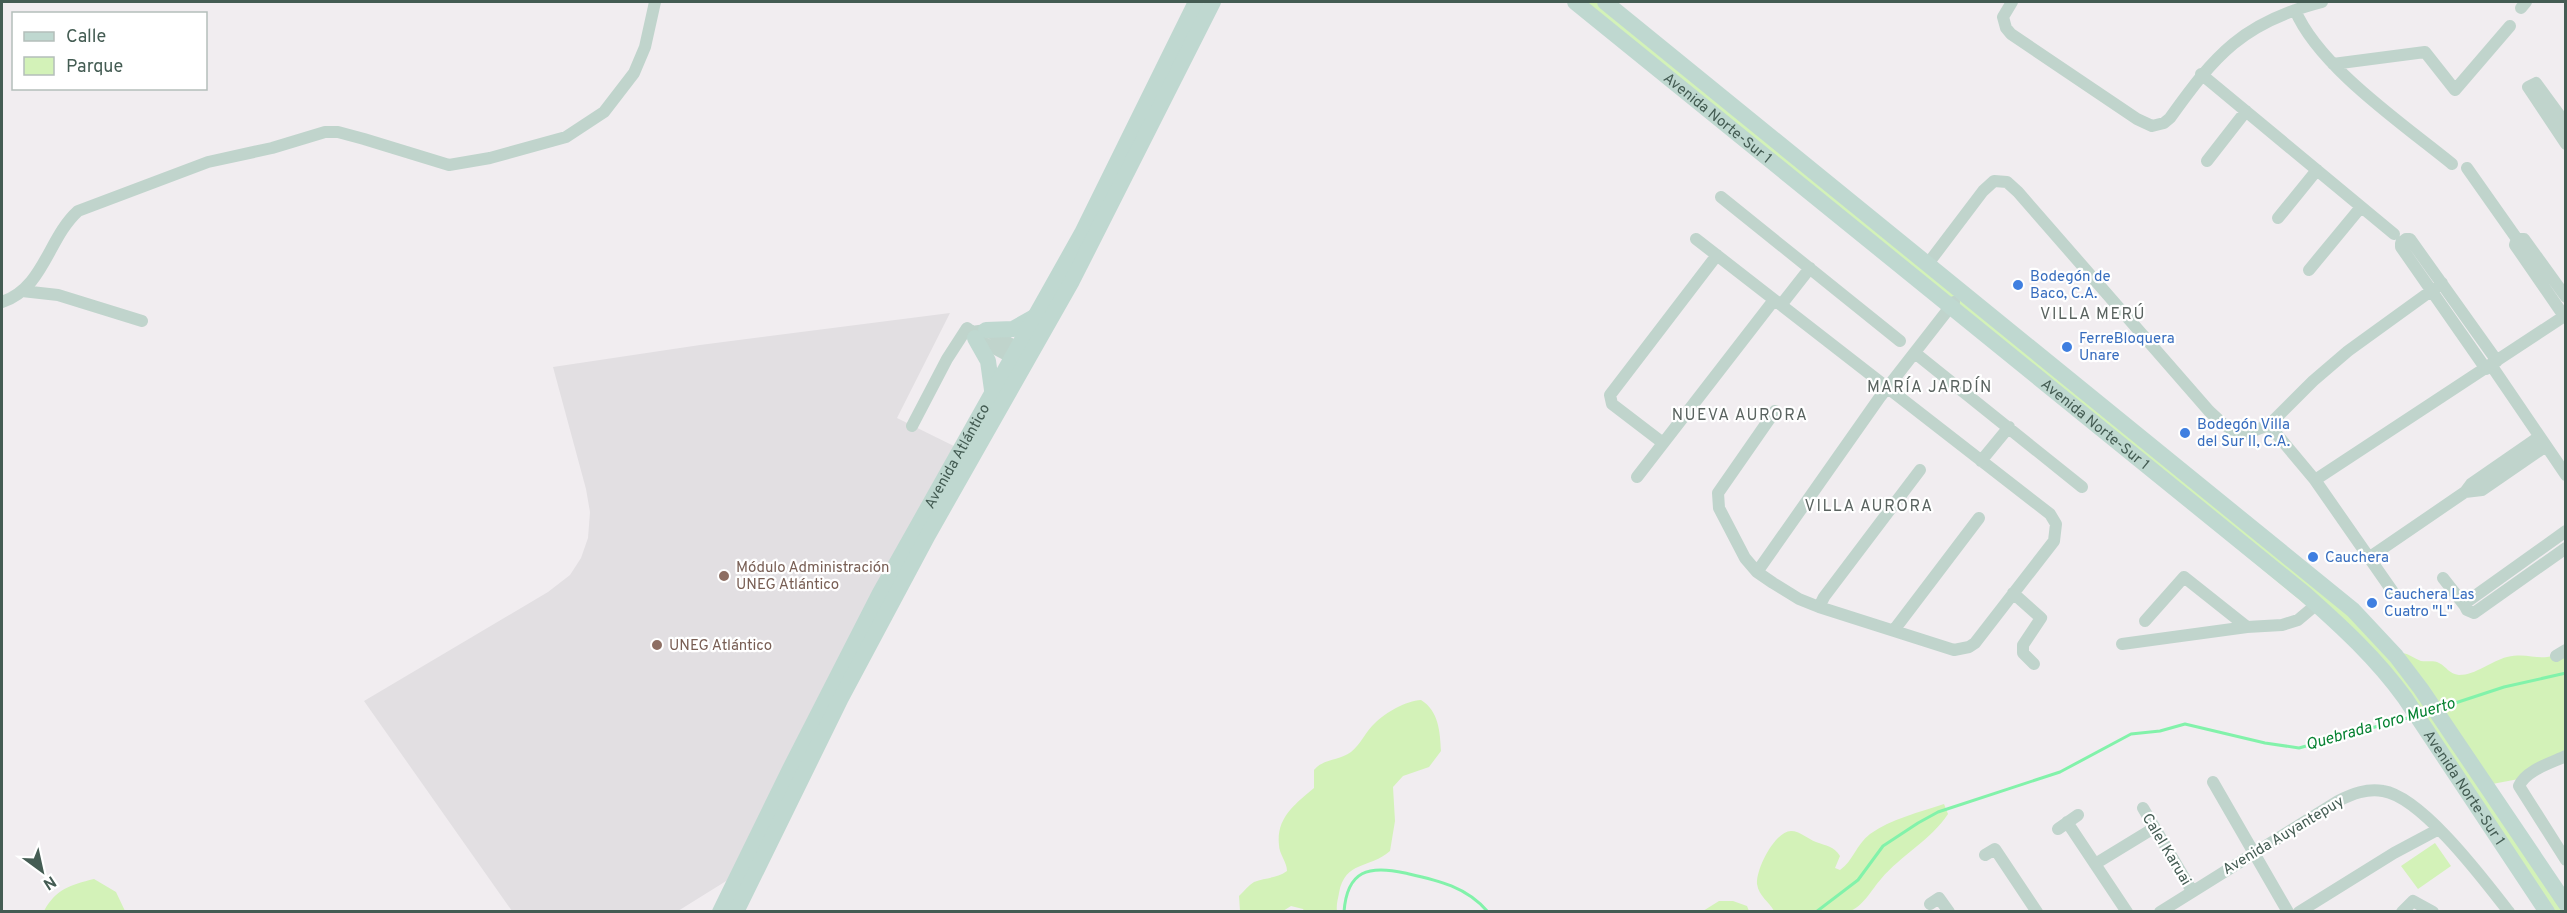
<svg xmlns="http://www.w3.org/2000/svg" width="2567" height="913" font-family="Overpass,sans-serif">
	<style>
		.education { fill: #e2dfe2 }
		.green { fill: #d3f2b8 }
		.lines { fill: none; stroke-linecap: round; stroke-linejoin: round }
		.stream { stroke: #82f2aa; stroke-width: 3 }
		.minor { stroke: #c0d4cc; stroke-width: 12 }
		.secondary { stroke: #bfd8d0; stroke-width: 16 }
		.shop-dot { fill: #3f7fe0; stroke: #fff; stroke-width: 2 }
		.education-dot { fill: #8d6e63; stroke: #fff; stroke-width: 2 }
		.labels { text-anchor: middle; stroke-width: 4.5; stroke-linejoin: round; paint-order: stroke }
		.street-label { font-size: 15px; fill: #445c53; stroke: #fff }
		.shop-label { font-size: 15px; fill: #366cbe; stroke: #fff; text-anchor: start }
		.education-label { font-size: 15px; fill: #785e54; stroke: #fff; text-anchor: start }
		.neighbourhood-label { font-size: 16px; letter-spacing: 1.5px; fill: #5a6360; stroke: #fff }
		.water-label { font-size: 16px; font-style: italic; fill: #068232; stroke: #fff }
	</style>
	<rect width="100%" height="100%" fill="#f1edf0"/>
	<!-- education -->
	<path class="education" d="M950 313 897 418 960 449 739 873 678 911H512L364 701 548 592 570 575 581 558 588 538 590 512 586 489 553 367 700 345Z"/>
	<!-- green -->
	<path class="green" d="M1575 2H1605L2400 653C2409 653 2413 658 2421 661 2427 662 2434 660 2439 663 2447 667 2449 674 2459 675 2476 675 2491 661 2507 657 2532 651 2541 665 2565 650V756L2524 778 2487 785 2565 911H2547L2382 668Z
		M1421 700C1439 711 1440 732 1441 751L1429 767 1403 776 1393 787 1395 821 1390 851C1370 869 1345 860 1339 893 1338 899 1336 905 1337 911H1304L1303 909 1291 906 1283 911H1240L1239 896C1244 891 1249 885 1254 882 1266 877 1276 879 1287 871 1287 862 1279 854 1279 845 1276 818 1295 804 1314 788V770C1324 758 1339 761 1351 752 1361 744 1366 731 1375 723 1386 712 1406 701 1421 700Z
		M1944 804 1948 814C1931 840 1901 855 1881 879 1872 889 1863 907 1848 912 1836 913 1789 912 1774 911 1769 901 1759 897 1757 884 1756 869 1774 832 1791 831 1800 831 1808 839 1816 842 1826 846 1834 846 1840 856L1835 868 1840 870C1853 861 1856 845 1870 834 1891 819 1920 812 1944 804Z
		M2435 843 2451 866 2418 889 2401 866Z
		M94 879 116 892 125 911H44C56 889 70 885 94 879Z
		M1719 901H1733L1747 906 1749 911H1703Z"/>
	<g class="lines">
		<!-- stream -->
		<path class="stream" d="M2440 708 2504 687 2566 673
			M1344 912C1347 870 1369 865 1405 873 1436 880 1466 886 1488 912
			M1816 912 1858 880 1883 846 1918 823 1938 812 2060 772 2131 734 2160 731 2185 724 2265 743 2299 748 2411 717"/>
		<!-- minor -->
		<path class="minor" d="M2012 2 2003 17 2006 28 2011 34 2137 119 2152 126 2164 123 2170 118C2215 55 2243 22 2322 2
			M2521 8 2526 2
			M2295 10C2319 67 2403 124 2452 164
			M2333 64 2425 52 2455 90 2510 26
			M2201 74 2394 234
			M2566 124 2536 83 2528 87 2566 144
			M2207 161 2246 111
			M2467 168 2517 239H2524L2566 297
			M1721 197 1900 341
			M2278 218 2317 170
			M1696 239 2050 514 2056 524 2054 541 1975 643 1969 647 1954 650 1819 607 1799 599 1773 583 1757 572 1745 558 1719 508 1718 493 1775 411
			M2517 239 2515 245 2564 316
			M1927 265 1983 191 1994 181 2007 182 2018 192 2209 411 2223 424 2239 434H2245L2269 425 2313 381 2348 351 2442 283
			M2309 270 2361 207
			M22 291 58 295 142 321
			M2 302C44 288 48 238 78 211L208 162 272 148 325 132H338L364 139 449 165 490 158 566 137 604 112 634 73 645 47 655 2
			M1781 305 1810 268
			M975 338 1018 361
			M1915 353 2082 487
			M2491 365 2566 475
			M2486 369 2401 247V243L2406 239H2410L2497 361
			M2269 425 2315 480 2393 592
			M912 426 947 359 967 328 972 332 986 330 1023 351
			M1663 443 1612 404 1610 395 1717 255
			M1981 461 2009 427
			M1637 477 1774 300
			M2315 480 2566 315
			M2465 492 2482 490 2546 446
			M2566 531 2468 601 2465 606 2467 610 2474 613 2566 548
			M2370 557 2465 492 2471 484 2539 437
			M1757 572 1880 397 1954 302
			M2443 578 2465 606
			M2013 593 2041 618 2023 645V653L2034 664
			M1819 607 1824 597 1920 470
			M2145 621 2184 577 2247 627
			M1894 630 1979 518
			M2122 644 2247 627 2282 625 2298 620 2317 604
			M2556 656 2566 650
			M2566 756C2551 763 2526 770 2519 786L2566 860
			M2213 782 2288 912
			M2143 808 2192 891
			M2067 822 2127 912
			M2058 829 2078 815
			M1985 855 1995 849 2037 912
			M2095 864 2154 828
			M1930 904 1939 898 1949 912
			M2160 912 2338 801C2352 794 2367 788 2383 791 2422 797 2484 880 2509 912
			M2299 912 2394 853 2439 829
			M2402 912 2413 901 2433 912"/>
		<!-- secondary -->
		<g class="secondary">
			<path id="s1" d="M1575 2 2305 594C2342 627 2376 658 2405 698L2547 912"/>
			<path d="M1605 2 2353 610 2396 656 2421 689 2566 904"/>
			<path d="M986 330 1013 329 1036 316"/>
			<path d="M975 338 988 361 992 390"/>
			<path id="s2" d="M720 912 790 769 880 593 1082 233 1196 2"/>
			<path d="M736 912 841 698 928 535 1072 281 1213 2"/>
		</g>
	</g>
	<!-- markers -->
	<g class="shop-dot">
		<circle cx="2018" cy="285" r="6"/>
		<circle cx="2067" cy="347" r="6"/>
		<circle cx="2185" cy="433" r="6"/>
		<circle cx="2313" cy="557" r="6"/>
		<circle cx="2372" cy="603" r="6"/>
	</g>
	<g class="education-dot">
		<circle cx="724" cy="576" r="6"/>
		<circle cx="657" cy="645" r="6"/>
	</g>
	<g class="labels">
		<!-- street labels -->
		<g class="street-label">
			<text dy="5" stroke="none"><textPath href="#s1" startOffset="184">Avenida Norte-Sur 1</textPath></text>
			<text dy="5" stroke="none"><textPath href="#s1" startOffset="670">Avenida Norte-Sur 1</textPath></text>
			<text dy="5" stroke="none"><textPath href="#s2" startOffset="514">Avenida Atlántico</textPath></text>
			<text dy="5" stroke="none"><textPath href="#s1" startOffset="1192">Avenida Norte-Sur 1</textPath></text>
			<text transform="translate(2283 835) rotate(-31)" y="5">Avenida Auyantepuy</text>
			<text transform="translate(2167 849) rotate(59)" y="5">Calel Karuai</text>
		</g>
		<!-- shop labels -->
		<g class="shop-label">
			<text x="2030" y="281">Bodegón de<tspan x="2030" dy="17">Baco, C.A.</tspan></text>
			<text x="2079" y="343">FerreBloquera<tspan x="2079" dy="17">Unare</tspan></text>
			<text x="2197" y="429">Bodegón Villa<tspan x="2197" dy="17">del Sur II, C.A.</tspan></text>
			<text x="2325" y="562">Cauchera</text>
			<text x="2384" y="599">Cauchera Las<tspan x="2384" dy="17">Cuatro "L"</tspan></text>
		</g>
		<!-- education labels -->
		<g class="education-label">
			<text x="736" y="572">Módulo Administración<tspan x="736" dy="17">UNEG Atlántico</tspan></text>
			<text x="669" y="650">UNEG Atlántico</text>
		</g>
		<!-- neighbourhood labels -->
		<g class="neighbourhood-label">
			<text x="2093" y="319">VILLA MERÚ</text>
			<text x="1930" y="392">MARÍA JARDÍN</text>
			<text x="1740" y="420">NUEVA AURORA</text>
			<text x="1869" y="511">VILLA AURORA</text>
		</g>
		<!-- water labels -->
		<g class="water-label">
			<text transform="translate(2380 723) rotate(-16)" y="6">Quebrada Toro Muerto</text>
		</g>
	</g>
	<!-- border -->
	<rect width="2567" height="913" fill="none" stroke="#445c53" stroke-width="6"/>
	<!-- legend -->
	<rect x="12" y="12" width="195" height="78" fill="#ffffff" stroke="#b4beba" stroke-width="1.5"/>
	<rect x="24" y="32" width="30" height="9" fill="#bfd8d0" stroke="#b4beba" stroke-width="1.5"/>
	<text x="66" y="42" font-size="18" fill="#445c53">Calle</text>
	<rect x="24" y="57" width="30" height="18" fill="#d3f2b8" stroke="#b4beba" stroke-width="1.5"/>
	<text x="66" y="72" font-size="18" fill="#445c53">Parque</text>
	<!-- north arrow -->
	<g transform="translate(42 871) rotate(147)" stroke="#ffffff" stroke-width="4.5" paint-order="stroke">
	<path d="M0-4.5L10 22L0 15L-10 22Z" fill="#445c53"/>
	<text y="-9" font-size="16" font-weight="bold" text-anchor="middle" fill="#445c53">N</text>
	</g>
</svg>
